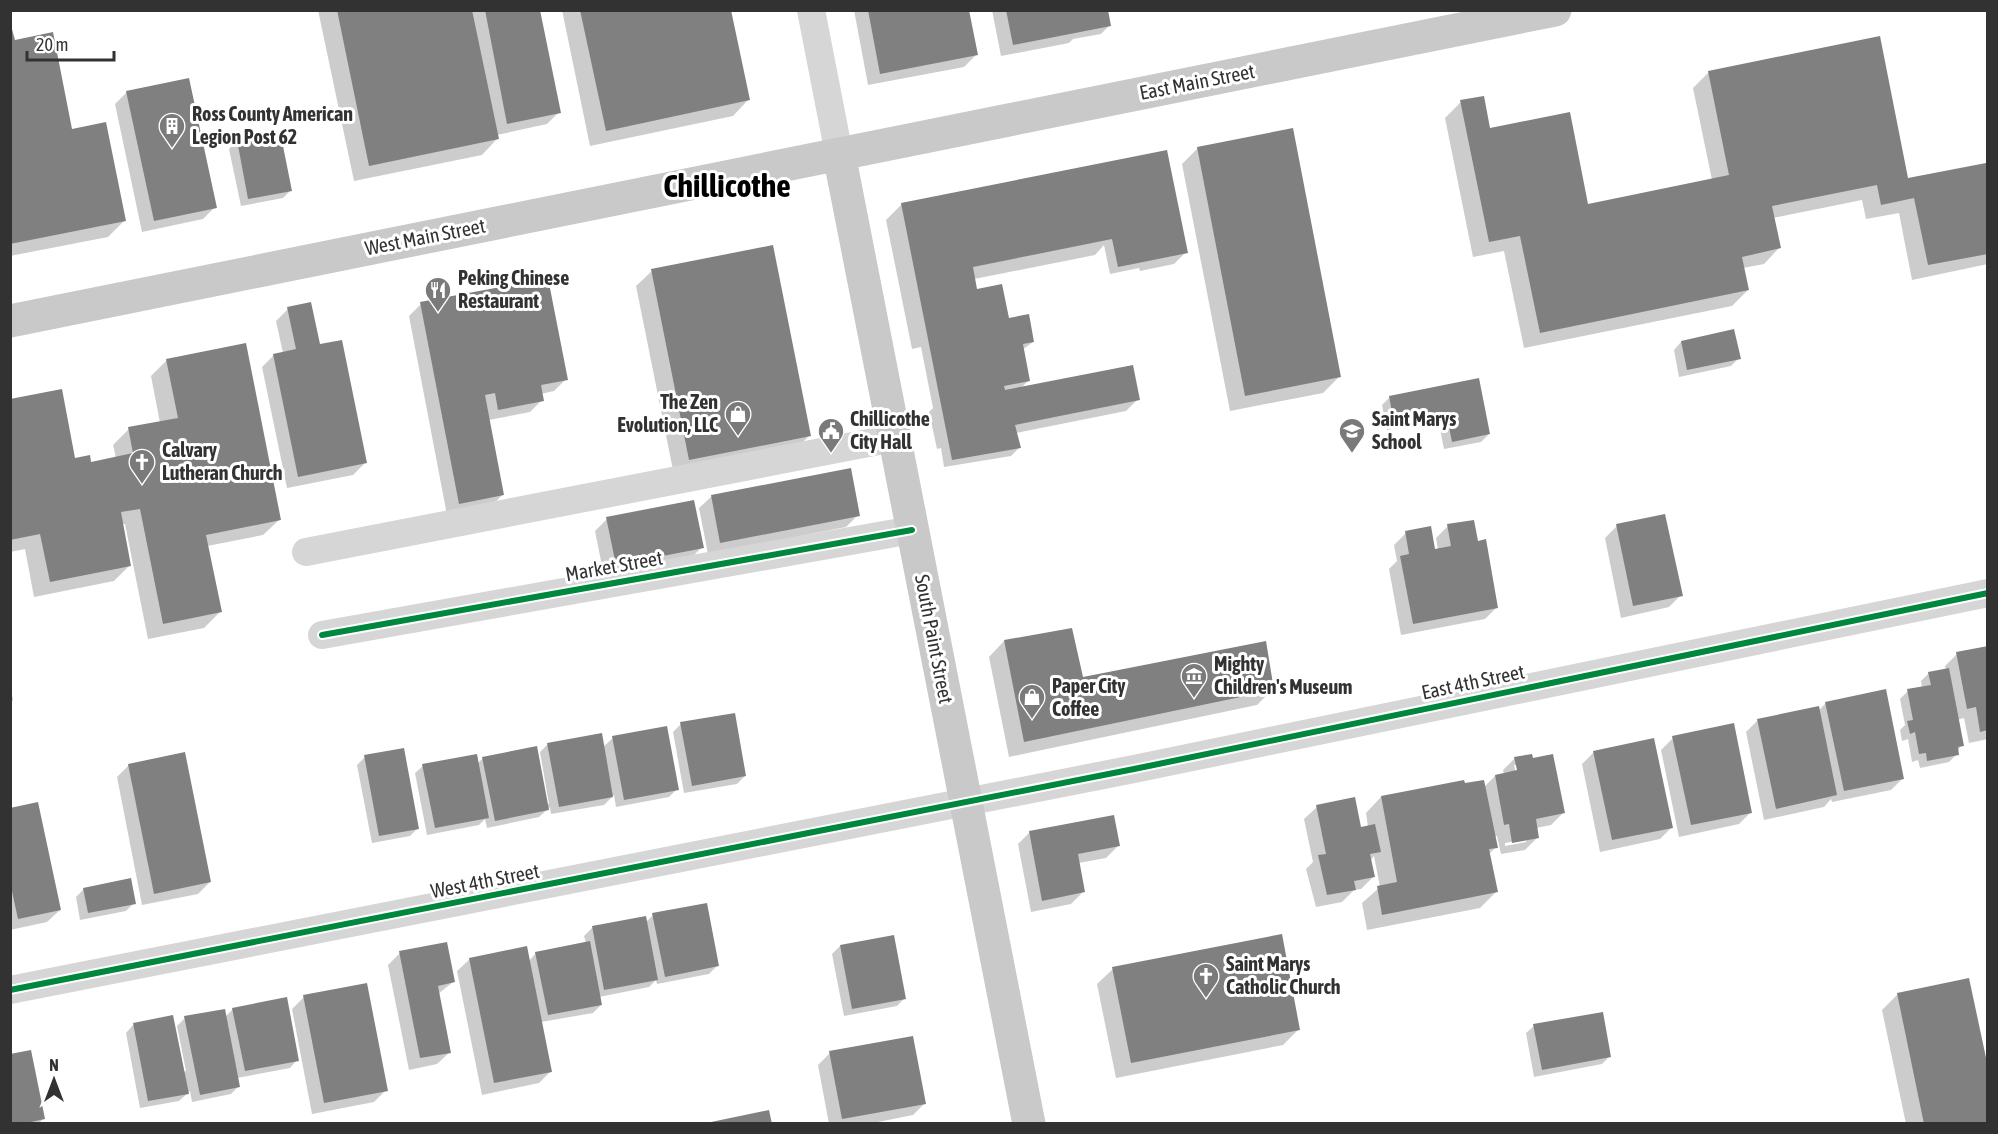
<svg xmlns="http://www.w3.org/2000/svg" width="1998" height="1134" font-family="'Asap Condensed',sans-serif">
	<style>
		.shadow { fill: #0003; fill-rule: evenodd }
		.building { fill: #808080 }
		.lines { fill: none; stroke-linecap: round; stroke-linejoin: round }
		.minor { stroke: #d6d6d6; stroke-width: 28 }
		.major { stroke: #c9c9c9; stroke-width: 33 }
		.cycleway-casing { stroke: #fff; stroke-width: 10 }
		.cycleway { stroke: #00873e; stroke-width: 6 }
		.labels { text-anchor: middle; stroke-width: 6; stroke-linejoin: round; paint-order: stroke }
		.street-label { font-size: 20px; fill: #323232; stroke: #fff }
		.poi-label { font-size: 20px; font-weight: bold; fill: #323232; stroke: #fff; text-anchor: start }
		.town-label { font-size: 32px; font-weight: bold; fill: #000; stroke: #fff }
	</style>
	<rect width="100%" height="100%" fill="#fff"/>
	<!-- shadow -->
	<path class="shadow" d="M318 10H539L559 112 547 124 497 135V139L482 155 354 181Z
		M562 10H730L748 100 733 116 590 146Z
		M854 10H967L976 55 964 67 868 85Z
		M992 10H1106L1109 26 1101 34 1073 39 1069 43 1001 56Z
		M10 24 14 42 71 131 124 221 108 237 10 256Z
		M1709 72 1907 180 1985 164 1988 178V264L1912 280 1899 213 1866 219 1862 200 1773 218 1779 248 1764 264 1743 268 1748 290 1732 306 1524 348 1504 251 1473 257 1445 118 1461 102 1489 130 1587 205 1712 180 1693 88Z
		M127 92 215 207 203 219 142 232 115 104Z
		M237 141 291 190 283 198 241 206 229 149Z
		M1198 148 1339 377 1323 393 1230 411 1182 164Z
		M1166 152 1186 252 1174 264 1140 271 1139 268 1110 274 1104 245 1095 255 974 279 976 291 1033 342 1022 350 1028 381 1020 389 1138 399 1126 411 1016 433 1019 448 1011 456 944 467 941 448 937 449 929 412 933 408 921 347 912 349 886 220 902 204Z
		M652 271 810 435 794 451 674 475 636 286Z
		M421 304 566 379 554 391 541 394 542 400 530 412 489 420 503 494 491 507 447 515 409 316Z
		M288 309 319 346 365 463 353 475 287 488 262 367 274 355 283 353 276 321Z
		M1681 342 1739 358 1731 366 1679 377 1674 350Z
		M167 360 279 520 263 535 207 546 220 612 204 628 148 639 125 524H122L130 565 114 581 34 597 25 549 10 552V400L74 460 90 463 116 458 113 445 129 429 160 423 151 376Z
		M1478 380 1489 434 1481 442 1444 449 1438 419 1387 430 1382 405 1390 397Z
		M712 496 858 515 846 527 708 554 699 508Z
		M607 519 702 547 690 559 604 576 595 531Z
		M1448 526 1497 607 1485 619 1401 635 1389 569 1397 561 1394 545 1406 533 1434 551 1438 550 1436 538Z
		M1617 526 1681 595 1669 607 1621 618 1605 538Z
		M1004 641 1082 679 1273 689 1257 705 1009 757 989 657Z
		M1988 648V739L1969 743 1964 718 1957 720 1962 745 1957 751V754L1949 762 1920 768 1918 760 1912 762 1908 739 1902 741 1900 730 1905 725 1900 699 1908 691 1922 688 1921 681 1929 673 1946 670 1945 666 1957 654Z
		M10 685 13 700 10 703Z
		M1826 703 1903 778 1891 790 1832 802 1831 799 1824 807 1764 820 1746 732 1758 720 1818 711Z
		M681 724 745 776 737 784 684 793 673 732Z
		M613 738 677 789 669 797 616 807 614 795 604 805 551 814 550 807 539 817 487 828 485 819 479 825 427 835 415 773 423 766 477 764 483 758 546 804H549L540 752 548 744 603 747Z
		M1673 738 1751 812 1739 824 1679 837 1661 750Z
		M1594 752 1672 827 1660 839 1600 852 1582 764Z
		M365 757 418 828 410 836 372 843 357 765Z
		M1515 758 1563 813 1551 825 1536 828 1537 838 1525 850 1501 854 1497 836H1494L1496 847 1489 854 1496 892 1480 908 1367 930 1362 903 1380 887 1374 856 1370 861 1373 877 1361 889 1354 890 1342 902 1316 907 1306 869 1313 862 1304 819 1317 807 1360 829 1368 827 1366 813 1381 797 1463 785 1484 787 1495 776 1504 774 1503 770ZM1514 765H1518L1517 778ZM1526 839V842L1505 846V843Z
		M129 765 210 882 198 894 142 905 117 777Z
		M10 810 60 910 47 922 10 930Z
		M1030 832 1118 846 1106 858 1078 863 1083 892 1071 904 1031 912 1018 844Z
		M84 889 134 903 126 911 80 920 76 897Z
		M653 915 717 966 709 974 657 984 656 980 649 987 599 997 601 1005 593 1013 541 1022 551 1071 539 1083 482 1095 457 971 470 959 529 961 536 953 586 943 584 936 592 928 646 922Z
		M840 946 905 998 897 1006 844 1016 832 954Z
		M400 953 453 982 438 994 450 1052 437 1064 409 1070 388 965Z
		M1113 969 1299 1029 1283 1045 1116 1078 1097 984Z
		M1898 994 1988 1124H1906L1882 1010Z
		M304 997 386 1090 374 1102 312 1114 292 1009Z
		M233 1009 297 1060 290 1068 237 1078 239 1086 231 1094 192 1102 190 1091 179 1101 140 1108 126 1033 133 1025 183 1072 186 1071 177 1026 185 1018 225 1017Z
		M1534 1026 1610 1056 1602 1064 1534 1077 1526 1033Z
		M830 1053 925 1103 913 1115 868 1124H829L818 1065Z
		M43 1119 38 1124H10Z"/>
	<!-- building -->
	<path class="building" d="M337 10H472L499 139 369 166Z
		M485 10H540L561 113 507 124Z
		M580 10H731L750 100 606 131Z
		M868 10H969L978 55 880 74Z
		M1006 10H1108L1111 26 1013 45Z
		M10 22 15 40 53 32 72 129 106 122 126 221 10 244Z
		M1880 36 1908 178 1986 163 1988 254 1928 265 1914 198 1881 205 1877 185 1772 206 1781 248 1742 257 1749 290 1540 333 1520 236 1489 242 1460 100 1484 96 1490 128 1570 112 1588 204 1729 175 1708 71Z
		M189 78 217 208 154 221 126 91Z
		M1293 128 1341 377 1245 396 1197 147Z
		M280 131 292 191 248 199 237 140Z
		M1167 150 1188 253 1118 267 1112 239 973 267 977 289 1002 284 1009 318 1029 314 1034 342 1023 344 1030 381 1004 386 1005 390 1133 365 1140 400 1015 425 1021 448 952 460 901 203Z
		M773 245 811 436 689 460 651 269Z
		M548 278 568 380 541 385 544 401 498 410 495 393 485 395 504 495 459 504 420 302Z
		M311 302 320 344 342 340 367 463 298 477 273 354 296 349 287 307Z
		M1734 329 1741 359 1687 370 1681 341Z
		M246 343 281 520 206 535 222 612 163 624 140 509 121 512 131 566 50 582 40 534 10 540V399L62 389 75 458 90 455 91 462 133 453 128 427 178 418 166 359Z
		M1479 378 1490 434 1452 442 1446 412 1394 423 1389 396Z
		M851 468 860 516 720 543 711 495Z
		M694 500 704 548 616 565 606 517Z
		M1665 514 1683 596 1633 606 1616 524Z
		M1474 520 1478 541 1486 539 1498 608 1413 624 1400 556 1409 554 1405 531 1431 526 1435 549 1451 546 1447 524Z
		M1072 628 1083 677 1266 641 1274 690 1024 742 1004 640Z
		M1988 646V730L1980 732 1976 707 1967 709 1956 652Z
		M1949 668 1964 746 1958 747 1959 755 1927 761 1926 753 1919 754 1915 732 1910 734 1907 721 1913 720 1907 689 1931 685 1928 672Z
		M1886 689 1904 779 1844 791 1825 702Z
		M1819 706 1837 795 1776 809 1757 719Z
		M735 713 746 776 692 786 680 722Z
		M1734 723 1752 813 1691 825 1672 736Z
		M667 726 679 790 624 800 612 736Z
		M602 733 613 797 559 807 547 743Z
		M1654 738 1673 828 1612 840 1593 751Z
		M537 746 549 810 495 821 482 757Z
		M404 748 419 829 379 836 364 755Z
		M185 752 211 882 154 894 128 764Z
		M477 754 489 818 435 828 422 764Z
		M1532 754 1533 758 1553 754 1565 813 1536 819 1539 838 1512 843 1509 824 1504 825 1495 775 1517 770 1514 757Z
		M1464 780 1465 783 1484 780 1498 848 1489 849 1498 892 1382 915 1377 886 1397 882 1381 796Z
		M1355 797 1361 827 1375 824 1381 852 1370 854 1375 877 1354 881 1356 890 1327 895 1318 855 1326 854 1316 805Z
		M38 802 61 910 18 919 10 882V808Z
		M1114 815 1120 846 1078 854 1085 892 1042 901 1029 831Z
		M131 878 136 904 88 913 83 888Z
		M707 903 719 966 665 977 652 913Z
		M646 916 658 980 604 990 592 926Z
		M1282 934 1300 1030 1131 1063 1112 967Z
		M894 935 906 999 852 1009 840 945Z
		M590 941 602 1005 548 1015 535 952Z
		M447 942 455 982 438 986 451 1053 420 1058 399 951Z
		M527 946 552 1072 494 1083 469 958Z
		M1969 978 1988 1067V1124H1924L1897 993Z
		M367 983 388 1091 324 1103 303 995Z
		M287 997 299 1061 245 1071 232 1008Z
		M225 1009 240 1087 200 1095 184 1016Z
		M1603 1012 1611 1057 1542 1070 1533 1024Z
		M173 1015 189 1094 148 1101 133 1023Z
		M913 1036 926 1104 842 1119 829 1051Z
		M31 1050 45 1119 22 1124H10V1054Z
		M769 1110 772 1124H712L711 1122Z"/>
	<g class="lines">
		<!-- minor -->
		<path class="minor" d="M811 10 839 154
			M306 552 894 438
			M322 635 912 530
			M10 990 1134 769 1988 593"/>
		<!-- major -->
		<path class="major" d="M839 154 1029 1124
			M10 321 1555 10"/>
		<!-- cycleway casing -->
		<g class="cycleway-casing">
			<path id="cycleway" d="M322 635 912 530
				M10 990 1134 769 1988 593"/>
		</g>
		<!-- cycleway -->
		<use href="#cycleway" class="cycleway"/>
	</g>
	<!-- icons -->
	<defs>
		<g id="building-pin" transform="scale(1.35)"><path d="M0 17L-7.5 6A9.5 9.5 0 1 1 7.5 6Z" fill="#7a7a7a" stroke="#fff"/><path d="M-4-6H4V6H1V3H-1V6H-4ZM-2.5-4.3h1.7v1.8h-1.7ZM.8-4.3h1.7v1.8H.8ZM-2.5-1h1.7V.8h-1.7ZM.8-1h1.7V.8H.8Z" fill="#fff"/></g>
		<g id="restaurant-pin" transform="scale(1.35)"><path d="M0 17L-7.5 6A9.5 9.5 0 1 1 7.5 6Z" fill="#7a7a7a" stroke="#fff"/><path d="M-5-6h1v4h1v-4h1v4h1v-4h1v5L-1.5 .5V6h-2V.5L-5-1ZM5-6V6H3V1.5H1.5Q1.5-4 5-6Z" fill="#fff"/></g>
		<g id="shop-pin" transform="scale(1.35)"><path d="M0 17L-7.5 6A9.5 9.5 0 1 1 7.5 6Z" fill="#7a7a7a" stroke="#fff"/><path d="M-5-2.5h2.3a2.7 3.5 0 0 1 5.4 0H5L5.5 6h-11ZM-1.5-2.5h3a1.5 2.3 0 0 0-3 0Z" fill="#fff"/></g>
		<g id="civic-pin" transform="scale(1.35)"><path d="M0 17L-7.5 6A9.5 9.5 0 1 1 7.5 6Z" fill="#7a7a7a" stroke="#fff"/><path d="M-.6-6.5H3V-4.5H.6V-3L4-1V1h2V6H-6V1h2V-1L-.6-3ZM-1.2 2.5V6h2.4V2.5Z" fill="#fff"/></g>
		<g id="school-pin" transform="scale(1.35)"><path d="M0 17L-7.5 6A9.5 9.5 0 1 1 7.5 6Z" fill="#7a7a7a" stroke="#fff"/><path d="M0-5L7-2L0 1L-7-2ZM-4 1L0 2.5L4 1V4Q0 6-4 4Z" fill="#fff"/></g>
		<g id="church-pin" transform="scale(1.35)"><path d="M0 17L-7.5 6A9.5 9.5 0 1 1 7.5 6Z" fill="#7a7a7a" stroke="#fff"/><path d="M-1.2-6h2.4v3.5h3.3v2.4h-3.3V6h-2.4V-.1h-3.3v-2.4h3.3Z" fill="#fff"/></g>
		<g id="museum-pin" transform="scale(1.35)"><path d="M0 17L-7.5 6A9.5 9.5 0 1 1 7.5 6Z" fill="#7a7a7a" stroke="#fff"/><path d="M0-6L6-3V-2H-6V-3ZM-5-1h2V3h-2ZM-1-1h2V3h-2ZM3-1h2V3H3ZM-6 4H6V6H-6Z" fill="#fff"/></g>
	</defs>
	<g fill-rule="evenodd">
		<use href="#building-pin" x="172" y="126"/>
		<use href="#restaurant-pin" x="438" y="290"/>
		<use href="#shop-pin" x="738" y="414"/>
		<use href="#civic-pin" x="831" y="431"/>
		<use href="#school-pin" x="1352" y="431"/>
		<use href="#church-pin" x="142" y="462"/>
		<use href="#museum-pin" x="1194" y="676"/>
		<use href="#shop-pin" x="1032" y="697"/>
		<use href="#church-pin" x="1206" y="976"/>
	</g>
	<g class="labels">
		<!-- street labels -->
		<g class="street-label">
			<text transform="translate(1197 82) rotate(-11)" y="7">East Main Street</text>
			<text transform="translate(425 237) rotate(-11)" y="7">West Main Street</text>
			<text transform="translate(614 566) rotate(-10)" y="7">Market Street</text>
			<text transform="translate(934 639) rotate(79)" y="7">South Paint Street</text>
			<text transform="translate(1473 682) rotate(-12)" y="7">East 4th Street</text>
			<text transform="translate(485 881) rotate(-11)" y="7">West 4th Street</text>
		</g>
		<!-- poi labels -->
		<g class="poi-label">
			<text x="192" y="121">Ross County American<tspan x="192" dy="23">Legion Post 62</tspan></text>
			<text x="458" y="285">Peking Chinese<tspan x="458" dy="23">Restaurant</tspan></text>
			<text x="718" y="409" text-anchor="end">The Zen<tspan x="718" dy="23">Evolution, LLC</tspan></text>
			<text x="850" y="426">Chillicothe<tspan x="850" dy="23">City Hall</tspan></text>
			<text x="1372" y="426">Saint Marys<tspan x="1372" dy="23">School</tspan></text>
			<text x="162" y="457">Calvary<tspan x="162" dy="23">Lutheran Church</tspan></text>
			<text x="1214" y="671">Mighty<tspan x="1214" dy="23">Children's Museum</tspan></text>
			<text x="1052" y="693">Paper City<tspan x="1052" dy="23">Coffee</tspan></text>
			<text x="1226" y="971">Saint Marys<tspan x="1226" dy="23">Catholic Church</tspan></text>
		</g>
		<!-- town labels -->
		<g class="town-label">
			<text x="727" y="197">Chillicothe</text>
		</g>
	</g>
	<!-- border -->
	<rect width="1998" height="1134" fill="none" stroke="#323232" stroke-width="24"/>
	<!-- north arrow -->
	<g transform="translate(54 1080)" stroke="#ffffff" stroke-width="4.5" paint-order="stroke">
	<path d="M0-4.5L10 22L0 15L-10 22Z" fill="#323232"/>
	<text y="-9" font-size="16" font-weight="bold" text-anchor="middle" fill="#323232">N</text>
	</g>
	<!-- scale -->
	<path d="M27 51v9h87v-9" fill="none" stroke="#323232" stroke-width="3"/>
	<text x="36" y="51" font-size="18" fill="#323232" stroke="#ffffff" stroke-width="4.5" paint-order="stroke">20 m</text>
</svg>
